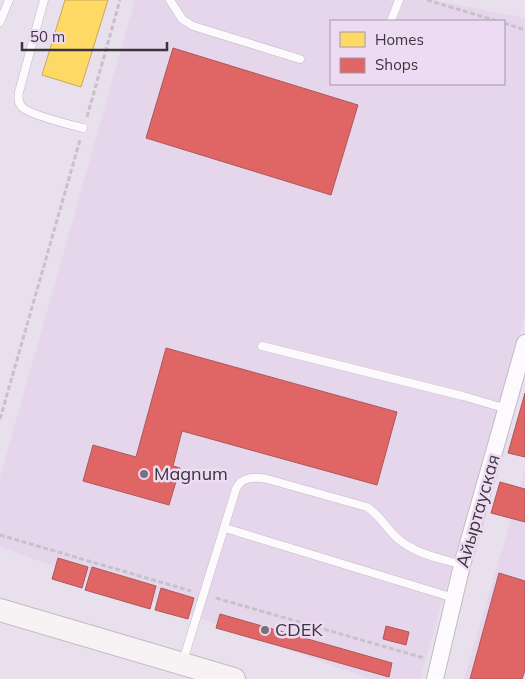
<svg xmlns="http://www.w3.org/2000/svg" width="525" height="679" font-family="Mulish,sans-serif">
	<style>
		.built { fill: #e6d6ec; fill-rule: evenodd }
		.homes { fill: #ffd966; stroke: #c4a85a }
		.shops { fill: #e06666; stroke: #ae575a }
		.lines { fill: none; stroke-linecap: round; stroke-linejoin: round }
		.lane-casing { stroke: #c1bac4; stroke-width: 9 }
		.street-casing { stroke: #c1bac4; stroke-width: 18 }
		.secondary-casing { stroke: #c1bac4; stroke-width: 24 }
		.path { stroke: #c6c3c8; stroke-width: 3; stroke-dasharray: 5 2.5; stroke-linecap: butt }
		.lane { stroke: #fcfafc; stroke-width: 8 }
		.street { stroke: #fcfafc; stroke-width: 16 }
		.secondary { stroke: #f7f3f4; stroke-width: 22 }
		.poi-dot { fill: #78707b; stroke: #ecdbf2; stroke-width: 2 }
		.labels { text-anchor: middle; stroke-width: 5; stroke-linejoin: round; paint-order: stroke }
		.poi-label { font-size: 18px; fill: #3b343d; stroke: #ecdbf2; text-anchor: start }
		.street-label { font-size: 18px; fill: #3b343d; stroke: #ecdbf2 }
	</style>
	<rect width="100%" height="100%" fill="#e9e0ed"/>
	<!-- built -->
	<path class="built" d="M135 0H434L525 18V316L420 679H370L0 547V477ZM331 21H504V84H331Z
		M525 468V679H464L511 519Z"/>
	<!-- homes -->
	<path class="homes" d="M65 0H108L81 87 42 75Z"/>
	<!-- shops -->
	<path class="shops" d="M173 48 358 105 331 195 146 138Z
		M166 348 397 412 377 485 182 431 173 466 180 468 169 505 83 481 93 445 136 457Z
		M525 393V457L508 453Z
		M500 482 525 489V522L491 513Z
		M58 558 88 567 82 588 52 579Z
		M92 567 156 586 150 609 85 590Z
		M499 573 525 581V670L522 679H470Z
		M161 588 194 598 188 619 155 610Z
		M220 614 392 663 389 677 216 628Z
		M386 626 409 632 406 645 383 639Z"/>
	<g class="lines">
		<!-- lane casing -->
		<g class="lane-casing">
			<path id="lane" d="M44 0 19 92C18 97 18 103 22 107 30 115 71 125 83 128
				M170 0 182 19 193 26 300 59
				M391 21 399 0
				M0 22 9 0
				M262 346 463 396 507 409
				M225 528 454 598
				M183 661 236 489C242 476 255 477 267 479L367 507C380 515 386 528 397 538 415 554 440 558 462 565"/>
		</g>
		<!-- street casing -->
		<g class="street-casing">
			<path id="street" d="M435 679 462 565 525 343"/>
		</g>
		<!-- secondary casing -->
		<g class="secondary-casing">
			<path id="secondary" d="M0 610 234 679"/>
		</g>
		<!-- path -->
		<path class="path" d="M427 0 497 21
			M504 23 525 30
			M87 117 120 0
			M0 419 80 140
			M0 535 191 591
			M216 598 424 658"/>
		<!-- lane -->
		<use href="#lane" class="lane"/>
		<!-- street -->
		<use href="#street" class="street"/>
		<!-- secondary -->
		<use href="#secondary" class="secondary"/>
	</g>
	<!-- markers -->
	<g class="poi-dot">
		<circle cx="144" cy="474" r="5"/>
		<circle cx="265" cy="630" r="5"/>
	</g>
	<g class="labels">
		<!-- poi labels -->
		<g class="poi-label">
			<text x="154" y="480">Magnum</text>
			<text x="275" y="636">CDEK</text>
		</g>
		<!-- street labels -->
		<g class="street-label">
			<text transform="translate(478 511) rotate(-74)" y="6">Айыртауская</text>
		</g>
	</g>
	<!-- legend -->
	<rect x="330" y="20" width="175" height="65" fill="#ecdbf2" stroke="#a598aa"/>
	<rect x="340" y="32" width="25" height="15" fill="#ffd966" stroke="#a598aa"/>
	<text x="375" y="45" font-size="15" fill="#3b343d">Homes</text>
	<rect x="340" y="58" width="25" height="15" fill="#e06666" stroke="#a598aa"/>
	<text x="375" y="70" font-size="15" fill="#3b343d">Shops</text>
	<!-- scale -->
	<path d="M22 42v8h145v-8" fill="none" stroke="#3b343d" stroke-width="2.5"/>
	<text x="30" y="42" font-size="15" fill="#3b343d" stroke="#ecdbf2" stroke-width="4" paint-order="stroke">50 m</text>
</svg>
